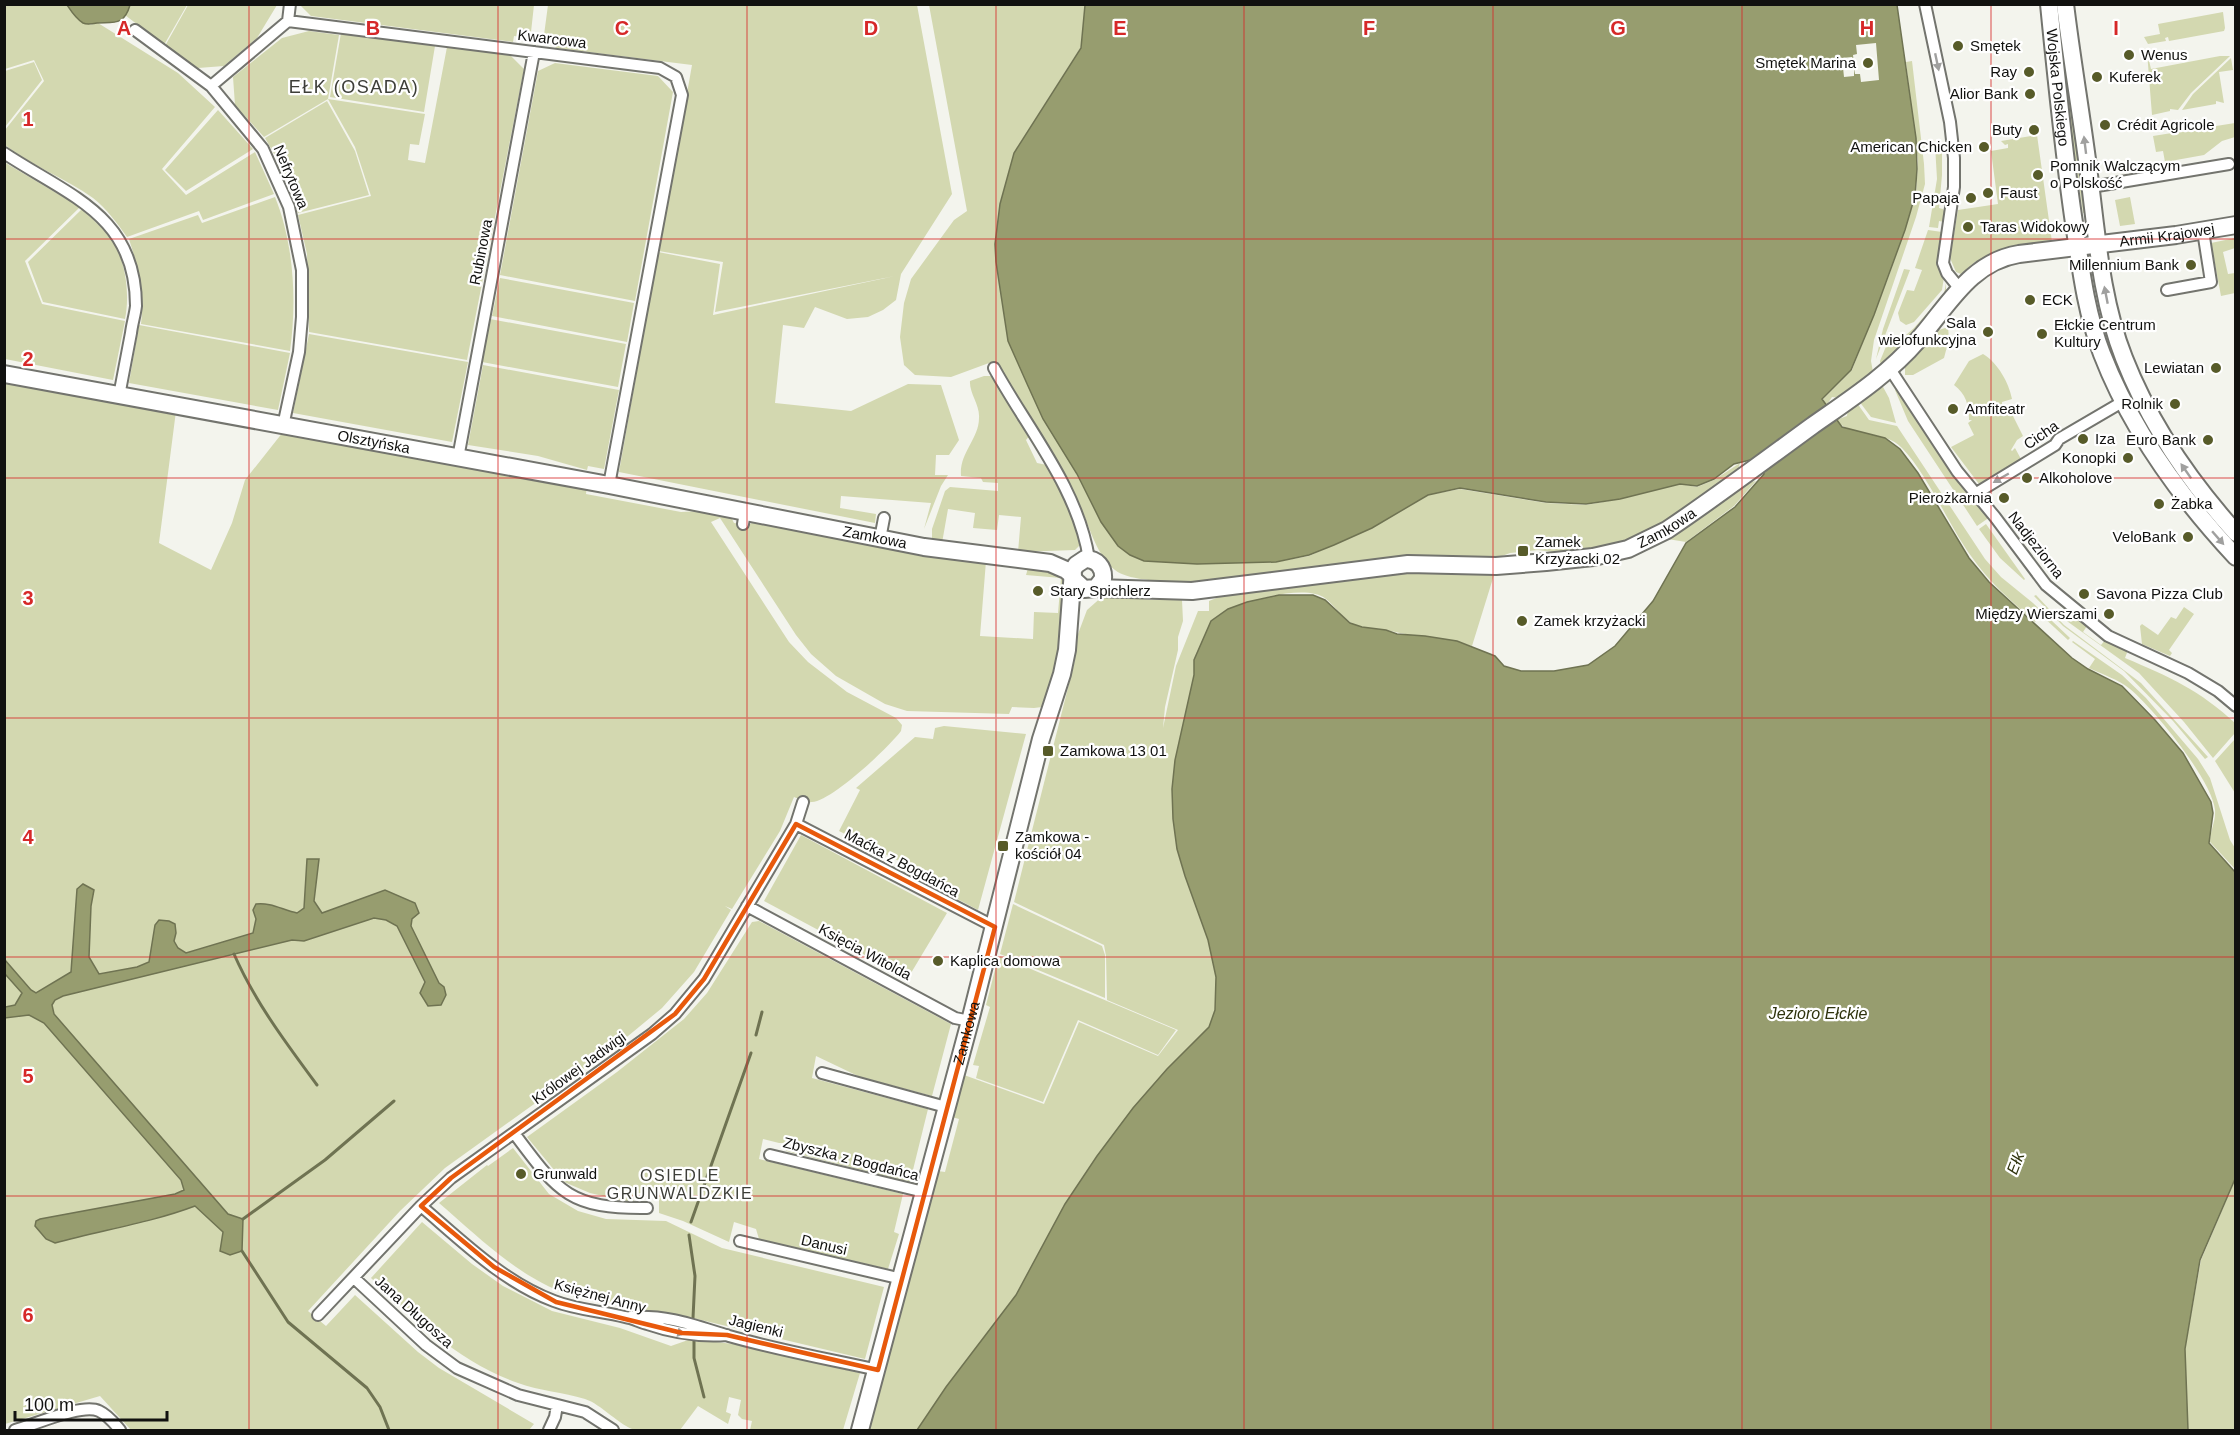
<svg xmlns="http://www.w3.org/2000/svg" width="2240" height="1435" font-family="Arial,sans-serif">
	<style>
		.green { fill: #d3d8b0 }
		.water { fill: #979d6f; stroke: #6f7352; stroke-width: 1.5 }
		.pier { fill: #f3f4ed }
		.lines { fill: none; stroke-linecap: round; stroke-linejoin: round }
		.stream { stroke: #6f7352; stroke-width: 3 }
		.street-casing { stroke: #73746e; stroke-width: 14 }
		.secondary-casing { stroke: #73746e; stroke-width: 20 }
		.street { stroke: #fff; stroke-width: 10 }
		.secondary { stroke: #fff; stroke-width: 16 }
		.oneway { fill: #a0a09f }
		.marked { fill: none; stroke: #e8590c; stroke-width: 4.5; stroke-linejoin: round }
		.grid { fill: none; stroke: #d62828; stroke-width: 1.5; stroke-opacity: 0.55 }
		.poi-dot { fill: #575b29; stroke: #fff; stroke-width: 2 }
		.labels { text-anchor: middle; stroke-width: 4.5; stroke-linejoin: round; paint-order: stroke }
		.street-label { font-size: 15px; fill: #11110f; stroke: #fff }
		.poi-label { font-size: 15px; fill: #11110f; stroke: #fff; text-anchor: start }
		.water-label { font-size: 16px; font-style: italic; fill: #2f330d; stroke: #fff }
		.neighbourhood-label { font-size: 16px; letter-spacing: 1.5px; fill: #3d3e38; stroke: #fff }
		.quarter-label { font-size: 18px; letter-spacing: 1.5px; fill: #3d3e38; stroke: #fff }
		.grid-label { font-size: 20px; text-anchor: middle; font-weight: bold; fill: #d62828; stroke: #fff; stroke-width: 4.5; stroke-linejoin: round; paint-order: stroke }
	</style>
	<rect width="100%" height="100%" fill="#f3f4ed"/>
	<!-- green -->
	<path class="green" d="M5 5H67L74 15 90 25 98 23 178 73 215 107 162 169 186 195 255 152 274 194 203 220 199 211 127 237C117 223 107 209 93 198 65 178 32 166 5 145V130L44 81 34 60 5 69Z
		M130 5H187L164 45 125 15Z
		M188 5H277L257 38 224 66 198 68 165 46Z
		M300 5H534L531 32 521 37 514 36 513 42 311 16Z
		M548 5H917L952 194 901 274 896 300 883 310 868 317 847 319 815 307 804 328 783 325 775 403 851 411 908 384 941 385 959 440 949 455H936L935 475H948L941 486 924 529 931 503 841 496 840 508 876 514 875 523 619 472 658 252 720 264 713 315 895 276 715 312 723 262 659 251 692 65 556 48 544 35Z
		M929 5H1085L1081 47 1014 153 1004 189 1017 204 1197 564 1276 562 1309 556 1372 528 1428 495 1460 489 1546 503 1586 505 1620 499 1680 484 1697 487 1714 480 1740 463 1738 470 1747 483 1756 481 1734 506 1686 542 1643 535 1615 545 1561 553 1538 550 1510 553 1494 559 1415 555 1205 581C1185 582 1130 583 1115 570 1096 555 1090 527 1080 506 1057 458 1027 413 999 367L989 363 951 377 915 375 904 365 900 337 904 303 911 279 954 220 967 211Z
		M2223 12 2225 28 2224 31 2169 41 2168 37 2165 38 2166 41 2148 44 2144 37 2160 34 2158 24Z
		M309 31 339 35 328 99 425 114 419 145 410 144 408 160 425 163 447 47 510 55 524 69 467 360 309 332 307 254 298 215 371 196 355 147 328 99 264 137 235 105 233 77 282 38Z
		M341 33 435 46 424 112 330 97Z
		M2147 52 2151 69 2220 56H2230L2191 93 2178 110 2170 109V111L2152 115Z
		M2231 58 2233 70 2219 72 2224 103 2216 101V104L2182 110 2193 94Z
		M1912 61 1924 164 1925 184 1916 217 1874 340 1871 361 1873 372 1840 398 1832 397 1826 406 1823 399 1852 370 1890 273 1916 196 1918 161 1906 62Z
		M34 62 42 80 5 127V71Z
		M555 63 658 76 673 92 635 301 500 275 538 71Z
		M2072 100 2088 212 2083 213 2072 138 2065 101Z
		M327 101 355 151 369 195 298 213 286 175 265 138Z
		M218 110 253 149 186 191 165 170Z
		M2235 123V137L2222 141 2204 155 2165 162 2163 151 2156 152 2153 136Z
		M2037 135 2052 242 2002 249 1978 262 1976 261 1961 274 1956 272 1950 258 1958 210 1998 204 1991 151 2008 148V144L2005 145 2001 141Z
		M1935 145 1942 150V175L1939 208 1943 209 1945 213 1944 222 1939 221 1938 228 1929 227 1937 179Z
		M4 162 80 207 25 261 42 304 125 321 113 380 5 359Z
		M275 197C294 244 297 301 290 351L141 324C145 293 138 268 129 239L198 215 202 223Z
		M2130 197 2135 224 2120 226 2115 200Z
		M82 209C92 219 104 229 112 240 126 261 130 295 125 319L43 302 28 262Z
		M1928 230 1942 232 1938 260 1944 277 1942 290 1914 322 1906 325 1900 321 1898 313 1907 290 1914 291 1922 270 1915 268Z
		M2235 238V248L2223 252 2228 274 2235 273V293L2221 296 2211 243Z
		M1904 269 1910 270 1876 359 1883 329Z
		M500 278 634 303 627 342 492 316Z
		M1946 283V295L1921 326 1881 367 1880 361 1887 344 1906 335 1914 328 1944 294Z
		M490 319 626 344 618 387 482 362Z
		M139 325 290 353 278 410 129 383Z
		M1948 327 1949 339 1944 358 1913 375H1905V366L1936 331Z
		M309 334 468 362 452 442 293 413Z
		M1983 354C1998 363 2009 383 2012 399L2002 402V409H2005L2007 415 2012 414 2023 436 2017 440 2011 450 2012 451 2015 448 2021 459 1979 484 1951 447 1974 435 1968 423 1972 420H1969C1969 405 1966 394 1954 385L1969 361Z
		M483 365 619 390 604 469 588 466 587 470 538 456 468 445Z
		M984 376H991L998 382 1031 434 1026 440 1037 463 1047 465C1063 489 1077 517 1080 545L1075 550 1018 552 1021 517 999 515 997 530 973 528 975 513 948 509 942 543 932 541V529L945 491 950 487 998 491V483L983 482 981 478 961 476C959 453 979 439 979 418 980 405 969 393 970 381Z
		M5 379 176 411 159 543 211 570 232 523 245 480 283 432 587 486 586 494 681 512 701 511 731 517 734 523 749 525 754 521 986 561 980 636 1033 639 1034 612 1058 613 1061 578 1026 575 1028 568 1048 567 1066 578 1056 666 1042 707 1034 708 1012 707 1009 714 907 711 885 704 836 676 811 654 796 635 720 518 711 522 789 642 808 662 847 692 896 718 902 725 901 731C888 748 832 801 812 802 807 803 799 799 794 797L780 831 732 909 725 906 731 910 694 972 662 1008 622 1041 445 1168 400 1211 308 1311 326 1326 355 1295 418 1352 439 1368 534 1424 529 1430H131L100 1396 5 1424Z
		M1882 385 1889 398 1896 423 1871 417 1859 401Z
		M1898 388 1990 517 1977 526 1908 421 1895 390Z
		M1857 403 1869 420 1897 426 1985 559 2001 577 2033 603 2070 638 2068 640 2041 615 2035 622C2012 602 1988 581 1971 556 1948 524 1928 475 1902 448 1884 429 1853 439 1836 420L1847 416 1848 409Z
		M1986 524 2025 579 2024 580 2000 558 1979 529Z
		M1418 569 1494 575 1472 646C1444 637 1415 638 1387 630 1378 628 1369 629 1360 627 1345 622 1336 607 1326 599 1306 583 1249 601 1228 609L1241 980 992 1430H866L938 1171 945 1172 959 1119 952 1117 964 1075 1044 1104 1079 1022 1158 1056 1178 1030 1107 1000 1106 956 1104 945 1014 902 1074 664 1078 634 1087 610 1104 595 1152 600H1182L1183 621 1178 637V650L1165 707 1163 728 1176 666 1198 611H1209V601L1224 595Z
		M2036 595 2064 625 2141 683 2208 757 2205 759 2173 721 2124 671 2063 626 2034 596Z
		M2065 607 2067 609 2062 615 2071 622 2076 616 2087 626 2083 632 2101 645 2106 639 2128 650 2125 658C2168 676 2201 691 2235 723V733L2213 758 2184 722 2139 673 2064 619 2059 614Z
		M2184 607 2194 614 2169 650 2172 653 2170 656 2142 644 2140 626 2142 624 2158 635 2171 617 2176 619Z
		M2073 641 2122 675 2146 698 2198 759 2210 778 2230 840 2235 848V869L2210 842C2210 831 2216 821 2215 810 2212 780 2154 709 2130 689 2118 679 2103 675 2089 668L2095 659 2072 642Z
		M944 726 1026 734 978 910 906 872 909 866 839 831 860 790 856 788 915 737 933 739 935 728Z
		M2235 739V793L2215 761Z
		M801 835 947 913 908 978 764 901Z
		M1013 904 1102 946 1105 955V998L1000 954Z
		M759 921 951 1024 932 1096 860 1077 816 1056 812 1078 928 1109 910 1182 786 1151 784 1143H779L763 1139 759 1159 903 1194 894 1232 899 1234 888 1269 759 1239 756 1229 734 1222 729 1242 683 1221 659 1213V1193H636L633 1203 590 1193 564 1182 527 1137 617 1072 684 1019 707 993 752 922Z
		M1000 956 1176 1030 1158 1055 1078 1020 1043 1102 976 1078 979 1066 973 1065 990 1007 986 1005 996 966 1000 964Z
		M513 1148 549 1194 578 1211 606 1219 666 1221 722 1248 884 1287 865 1359 697 1319 639 1311V1308C619 1305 598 1303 579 1298 523 1282 482 1240 439 1203L487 1165 488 1166Z
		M2235 1180V1430H2188L2185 1349 2201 1260Z
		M422 1222 472 1264 503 1286 552 1311 620 1328 671 1346 691 1339 733 1344 860 1373 843 1430H750L752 1421 742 1419 738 1415 741 1400 729 1397 726 1412 731 1414 728 1424 698 1406 680 1430C668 1430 646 1434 635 1430 620 1426 601 1404 585 1399 563 1392 540 1391 518 1383 459 1362 416 1320 371 1278Z"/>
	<!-- water -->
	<path class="water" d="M67 5H130C124 26 114 22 97 23 92 24 87 25 83 23 76 19 71 11 67 5Z
		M1085 5H1897L1916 138 1917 169 1915 196 1905 230 1874 315 1851 370 1822 399 1842 427 1885 438 1900 449 1918 473 1969 558 1989 582 2072 658 2088 669 2122 686 2155 720 2183 753 2211 802 2213 813 2209 843 2235 872V1179L2200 1260 2185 1349 2188 1430H917L946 1387 1016 1295 1065 1204 1097 1156 1133 1108 1167 1069 1209 1027 1215 1010 1216 977 1208 940 1185 876 1177 849 1173 819 1172 789 1175 760 1194 675V660L1211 621 1228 609 1247 602 1279 595H1313L1325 600 1350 623 1362 627 1386 630 1397 634 1425 636 1457 641 1495 656 1504 666 1521 671H1554L1588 665 1615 646 1653 601 1686 543 1735 507 1764 474 1762 465 1750 460 1734 464 1714 479 1697 486 1680 484 1620 499 1586 504 1546 502 1460 488 1428 495 1372 528 1334 545 1309 555 1276 562 1197 564 1144 561 1130 555 1118 546 1101 522 1077 474 1043 419 1028 386 1008 341 996 262 995 244 1000 204 1014 153 1081 48Z
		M307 859H319L314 901 322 913 385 890 415 903 419 913 412 919 411 926 439 983 444 987 446 995 441 1005 428 1006 420 993 425 982 397 926 386 920 374 918 304 941 292 940 63 996 55 1000 52 1005 54 1014 228 1214 243 1219 242 1251 230 1255 220 1251 223 1232 195 1206C150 1223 102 1230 55 1243L46 1239 35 1226 36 1221 40 1219 175 1194 184 1190 181 1180 44 1023 29 1015 5 1018V1007L15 1005 22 993 5 974V960L31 990 36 993 71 972 77 889 83 884 94 890 91 906 89 957 99 974 137 967 149 962 155 925 159 920 169 921 175 924 176 933 174 941 178 948 186 953 253 933 256 919 253 910 256 904C270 902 283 910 297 913L304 908Z"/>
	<!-- pier -->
	<path class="pier" d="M1876 43 1879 80 1861 82 1860 74H1855L1854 68V76L1844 77 1842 58 1852 57 1854 64 1853 55 1857 54 1856 45Z"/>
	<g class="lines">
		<!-- stream -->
		<path class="stream" d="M234 954C255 1002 286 1043 317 1085
			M756 1035 762 1012
			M243 1219 325 1160 394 1101
			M691 1222 751 1053
			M689 1235 695 1276 693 1318
			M242 1251 288 1322 367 1388 380 1407 389 1430
			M694 1340V1358L704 1397"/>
		<!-- street casing -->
		<g class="street-casing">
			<path id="street" d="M1925 4 1950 122 1954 158V187L1943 263 1947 273 1960 289
				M288 21 290 4
				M135 30 211 86 263 149 289 207 302 270V317L299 352 283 426
				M211 86 288 21 660 68 676 77 682 95 609 485
				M4 153C69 196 136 215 136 306 135 315 132 324 131 333 127 354 123 375 119 396
				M2091 187 2229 164
				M2167 290 2211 282 2203 231
				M994 368C1028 430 1078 488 1089 559
				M1890 369 1957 471 1995 517 2046 585 2108 636 2188 673 2218 691 2236 706
				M458 458 534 52
				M1975 494 2055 445 2059 439 2124 401
				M743 524 745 512
				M880 539 884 518
				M796 824 995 927
				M747 906 955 1018 970 1021
				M822 1073 946 1107
				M514 1133C558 1192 569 1209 647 1208
				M770 1155 924 1192
				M421 1206C462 1241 503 1282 554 1301 577 1310 601 1311 625 1317 633 1318 639 1322 647 1324 673 1333 699 1337 727 1335
				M740 1241 902 1279
				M354 1278 426 1345 457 1368 518 1395 585 1412 613 1430
				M318 1315 421 1206 451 1178 652 1034 675 1014 704 979 796 824 803 802
				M630 1317C670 1315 693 1325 729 1336 778 1350 828 1359 878 1370
				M15 1430C34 1425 82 1403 99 1411 108 1415 114 1423 120 1430
				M549 1430 555 1417 557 1405"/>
		</g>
		<!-- secondary casing -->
		<g class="secondary-casing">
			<g id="secondary">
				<path id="s1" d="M2049 4C2056 75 2063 146 2073 216 2080 262 2085 310 2102 354 2131 429 2181 498 2236 557"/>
				<path d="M2065 4C2072 62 2082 118 2089 175 2097 236 2101 300 2124 358 2149 422 2190 482 2236 533"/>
				<path id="s2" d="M4 374 609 485 924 547 1050 563 1066 570 1073 576"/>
				<path id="s3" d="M1096 588 1192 591 1408 564 1496 566 1546 562 1593 557 1628 549 1667 530C1716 497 1764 461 1812 426 1849 400 1888 375 1918 340 1948 306 1970 262 2019 254L2176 235 2236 225"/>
				<path id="s4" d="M860 1430 970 1021 1041 739 1062 674 1067 650 1073 570 1076 565 1085 559C1097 559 1104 567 1103 579L1096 588 1084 589 1074 580"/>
			</g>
		</g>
		<!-- street -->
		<use href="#street" class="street"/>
		<!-- secondary -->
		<use href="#secondary" class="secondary"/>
	</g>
	<!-- one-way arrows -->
	<defs><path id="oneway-solid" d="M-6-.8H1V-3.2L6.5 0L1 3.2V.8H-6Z" transform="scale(1.5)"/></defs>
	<g class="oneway">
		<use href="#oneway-solid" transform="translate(1937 62) rotate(78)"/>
		<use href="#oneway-solid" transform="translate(2085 145) rotate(-97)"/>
		<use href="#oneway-solid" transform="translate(2106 295) rotate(-101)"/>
		<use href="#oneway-solid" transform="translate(2186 471) rotate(-125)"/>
		<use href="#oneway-solid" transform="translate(2001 478) rotate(150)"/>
		<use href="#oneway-solid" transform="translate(2218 538) rotate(49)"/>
		<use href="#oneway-solid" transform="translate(676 1332) rotate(12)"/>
	</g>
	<!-- marked area -->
	<path class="marked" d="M796 824 995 927 878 1370 727 1335 682 1333 556 1302 494 1267 421 1206 451 1178 675 1014 704 979Z"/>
	<!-- grid -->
	<path class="grid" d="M249 4V1430M498 4V1430M747 4V1430M996 4V1430M1244 4V1430M1493 4V1430M1742 4V1430M1991 4V1430M4 239H2236M4 478H2236M4 718H2236M4 957H2236M4 1196H2236"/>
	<!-- markers -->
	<g class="poi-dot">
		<circle cx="1958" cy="46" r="6"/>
		<circle cx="2129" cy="55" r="6"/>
		<circle cx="1868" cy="63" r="6"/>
		<circle cx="2029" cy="72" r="6"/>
		<circle cx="2097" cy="77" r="6"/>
		<circle cx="2030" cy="94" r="6"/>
		<circle cx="2105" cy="125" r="6"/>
		<circle cx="2034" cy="130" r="6"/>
		<circle cx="1984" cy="147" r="6"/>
		<circle cx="2038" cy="175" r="6"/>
		<circle cx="1988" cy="193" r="6"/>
		<circle cx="1971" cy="198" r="6"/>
		<circle cx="1968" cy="227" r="6"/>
		<circle cx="2191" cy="265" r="6"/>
		<circle cx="2030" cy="300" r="6"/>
		<circle cx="1988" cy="332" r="6"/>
		<circle cx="2042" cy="334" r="6"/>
		<circle cx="2216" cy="368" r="6"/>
		<circle cx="2175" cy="404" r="6"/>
		<circle cx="1953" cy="409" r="6"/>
		<circle cx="2083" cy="439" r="6"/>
		<circle cx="2208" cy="440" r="6"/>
		<circle cx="2128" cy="458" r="6"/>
		<circle cx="2027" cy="478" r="6"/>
		<circle cx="2004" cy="498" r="6"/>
		<circle cx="2159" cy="504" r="6"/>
		<circle cx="2188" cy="537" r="6"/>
		<rect x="1517" y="545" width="12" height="12" rx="3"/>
		<circle cx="1038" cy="591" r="6"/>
		<circle cx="2084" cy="594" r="6"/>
		<circle cx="2109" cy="614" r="6"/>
		<circle cx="1522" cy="621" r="6"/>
		<rect x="1042" y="745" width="12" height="12" rx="3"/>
		<rect x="997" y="840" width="12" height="12" rx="3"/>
		<circle cx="938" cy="961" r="6"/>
		<circle cx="521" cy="1174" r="6"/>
	</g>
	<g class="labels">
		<!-- street labels -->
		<g class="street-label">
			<text transform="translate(552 39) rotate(7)" y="5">Kwarcowa</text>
			<text dy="5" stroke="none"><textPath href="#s1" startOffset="84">Wojska Polskiego</textPath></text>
			<text transform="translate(291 177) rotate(67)" y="5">Nefrytowa</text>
			<text dy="5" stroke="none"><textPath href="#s3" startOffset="1179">Armii Krajowej</textPath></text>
			<text transform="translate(481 252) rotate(-79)" y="5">Rubinowa</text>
			<text transform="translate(2041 435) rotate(-35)" y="5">Cicha</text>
			<text dy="5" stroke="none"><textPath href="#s2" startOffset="376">Olsztyńska</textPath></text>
			<text dy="5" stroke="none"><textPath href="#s3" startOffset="579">Zamkowa</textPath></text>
			<text dy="5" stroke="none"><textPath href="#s2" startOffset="886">Zamkowa</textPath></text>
			<text transform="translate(2036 545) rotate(52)" y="5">Nadjeziorna</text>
			<text transform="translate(902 863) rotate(28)" y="5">Maćka z Bogdańca</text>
			<text transform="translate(865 952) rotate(28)" y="5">Księcia Witolda</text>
			<text dy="5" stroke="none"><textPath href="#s4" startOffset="411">Zamkowa</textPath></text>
			<text transform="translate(579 1068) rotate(-36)" y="5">Królowej Jadwigi</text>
			<text transform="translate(851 1159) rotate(14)" y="5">Zbyszka z Bogdańca</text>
			<text transform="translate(824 1245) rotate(13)" y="5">Danusi</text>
			<text transform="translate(600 1296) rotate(15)" y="5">Księżnej Anny</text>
			<text transform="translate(414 1312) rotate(42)" y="5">Jana Długosza</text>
			<text transform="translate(756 1326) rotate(14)" y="5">Jagienki</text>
		</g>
		<!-- poi labels -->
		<g class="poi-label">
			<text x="1970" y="51">Smętek</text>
			<text x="2141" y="60">Wenus</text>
			<text x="1856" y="68" text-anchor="end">Smętek Marina</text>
			<text x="2017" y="77" text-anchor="end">Ray</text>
			<text x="2109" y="82">Kuferek</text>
			<text x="2018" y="99" text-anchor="end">Alior Bank</text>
			<text x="2117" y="130">Crédit Agricole</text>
			<text x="2022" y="135" text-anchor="end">Buty</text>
			<text x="1972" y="152" text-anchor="end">American Chicken</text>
			<text x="2050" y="171">Pomnik Walczącym<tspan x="2050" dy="17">o Polskość</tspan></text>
			<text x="2000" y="198">Faust</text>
			<text x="1959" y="203" text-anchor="end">Papaja</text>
			<text x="1980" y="232">Taras Widokowy</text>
			<text x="2179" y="270" text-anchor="end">Millennium Bank</text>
			<text x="2042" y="305">ECK</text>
			<text x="1976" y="328" text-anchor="end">Sala<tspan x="1976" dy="17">wielofunkcyjna</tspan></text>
			<text x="2054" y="330">Ełckie Centrum<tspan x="2054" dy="17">Kultury</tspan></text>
			<text x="2204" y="373" text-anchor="end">Lewiatan</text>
			<text x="2163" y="409" text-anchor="end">Rolnik</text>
			<text x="1965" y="414">Amfiteatr</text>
			<text x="2095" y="444">Iza</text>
			<text x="2196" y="445" text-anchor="end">Euro Bank</text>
			<text x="2116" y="463" text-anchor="end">Konopki</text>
			<text x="2039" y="483">Alkoholove</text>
			<text x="1992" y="503" text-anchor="end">Pierożkarnia</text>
			<text x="2171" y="509">Żabka</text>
			<text x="2176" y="542" text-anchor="end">VeloBank</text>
			<text x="1535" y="547">Zamek<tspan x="1535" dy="17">Krzyżacki 02</tspan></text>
			<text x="1050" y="596">Stary Spichlerz</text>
			<text x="2096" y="599">Savona Pizza Club</text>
			<text x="2097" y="619" text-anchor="end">Między Wierszami</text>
			<text x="1534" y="626">Zamek krzyżacki</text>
			<text x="1060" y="756">Zamkowa 13 01</text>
			<text x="1015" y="842">Zamkowa -<tspan x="1015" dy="17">kościół 04</tspan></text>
			<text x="950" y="966">Kaplica domowa</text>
			<text x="533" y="1179">Grunwald</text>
		</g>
		<!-- water labels -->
		<g class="water-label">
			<text x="1818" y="1019">Jezioro Ełckie</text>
			<text transform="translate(2015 1163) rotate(-69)" y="6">Ełk</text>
		</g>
		<!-- neighbourhood labels -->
		<g class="neighbourhood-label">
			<text x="680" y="1181">OSIEDLE<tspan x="680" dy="18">GRUNWALDZKIE</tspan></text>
		</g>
		<!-- quarter labels -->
		<g class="quarter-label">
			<text x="354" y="93">EŁK (OSADA)</text>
		</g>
	</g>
	<g class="grid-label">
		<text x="124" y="35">A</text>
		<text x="373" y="35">B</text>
		<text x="622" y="35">C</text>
		<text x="871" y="35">D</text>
		<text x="1120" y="35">E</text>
		<text x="1369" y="35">F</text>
		<text x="1618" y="35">G</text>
		<text x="1867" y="35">H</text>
		<text x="2116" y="35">I</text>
		<text x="28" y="126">1</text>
		<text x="28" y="366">2</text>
		<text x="28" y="605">3</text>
		<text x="28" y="844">4</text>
		<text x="28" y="1083">5</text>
		<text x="28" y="1322">6</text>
	</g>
	<!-- border -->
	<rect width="2240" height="1435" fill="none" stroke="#11110f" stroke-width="12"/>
	<!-- scale -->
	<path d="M15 1411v9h152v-9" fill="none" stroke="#11110f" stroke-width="3"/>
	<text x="24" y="1411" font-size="18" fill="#11110f" stroke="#ffffff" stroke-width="4.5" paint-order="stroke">100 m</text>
</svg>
